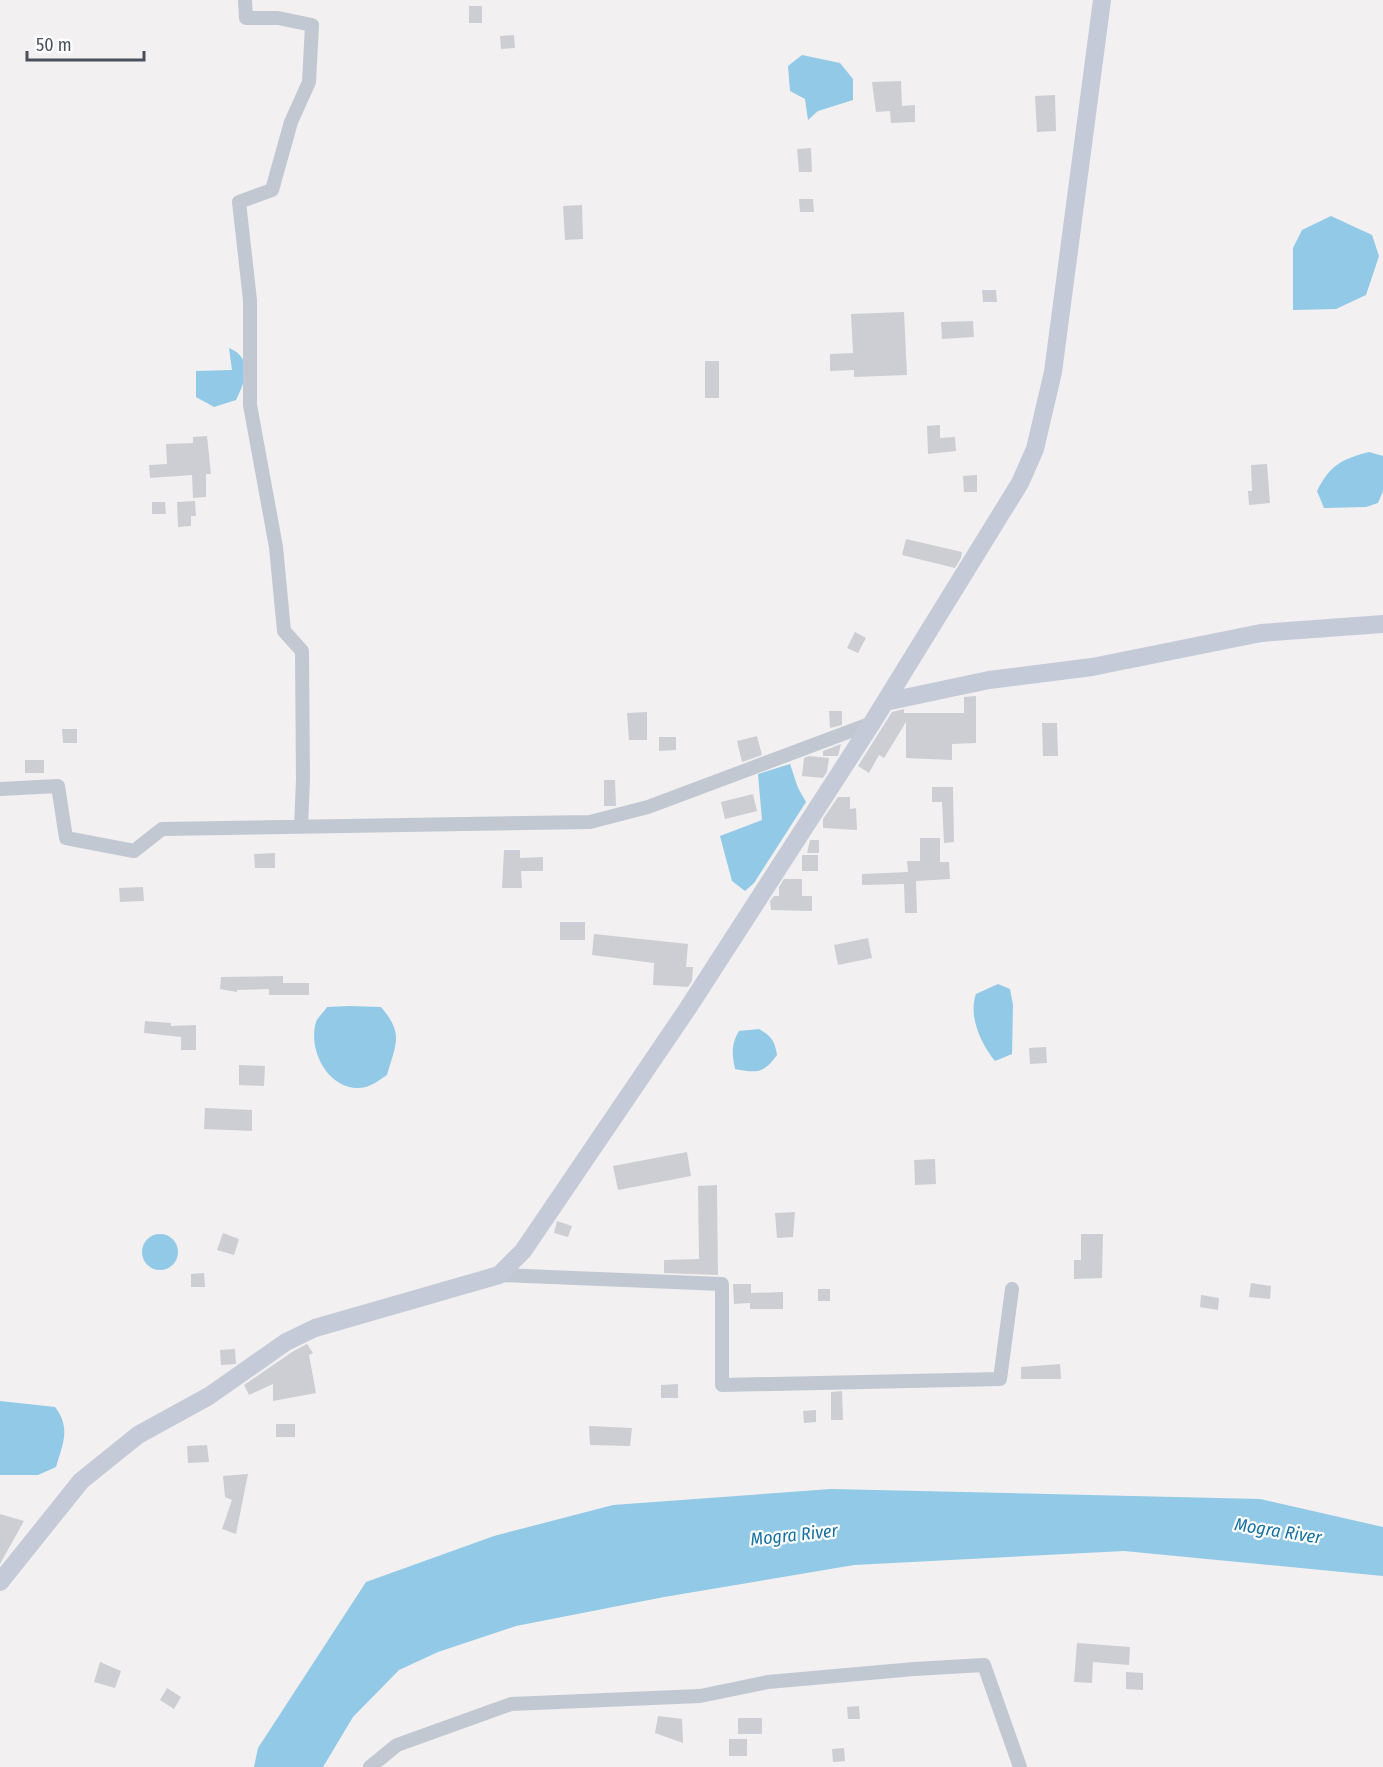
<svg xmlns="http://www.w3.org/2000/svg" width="1383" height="1767" font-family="'Fira Sans Condensed',sans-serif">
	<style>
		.water { fill: #91c9e7 }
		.building { fill: #cdced4 }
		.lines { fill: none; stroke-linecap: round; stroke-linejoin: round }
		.street { stroke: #c1c8d1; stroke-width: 14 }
		.secondary { stroke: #c4cad7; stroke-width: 18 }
		.labels { text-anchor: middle; stroke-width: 4.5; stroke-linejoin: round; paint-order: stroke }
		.water-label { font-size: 18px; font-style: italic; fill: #1571a3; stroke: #fff }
	</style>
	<rect width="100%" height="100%" fill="#f2f0f0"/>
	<!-- water -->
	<path class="water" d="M802 55 840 63 853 79V100L818 111 808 120 805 99 790 91 788 66Z
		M1331 216 1372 235 1379 256 1366 295 1336 309 1293 310V248L1302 230Z
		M229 348C254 358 245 382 236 400L214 407 196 397V371L232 370Z
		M1369 452 1383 456V491L1378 503 1366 507 1324 508 1317 491C1330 465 1342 459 1369 452Z
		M790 764 798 788 806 802 754 883 745 891 732 881 720 836 762 820 758 774Z
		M998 984 1010 989 1013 1005 1012 1054 995 1061C981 1044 968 1016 976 994Z
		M349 1006 381 1007C404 1034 396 1043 387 1075 381 1079 373 1085 366 1087 331 1095 307 1052 316 1022 318 1017 324 1012 327 1007Z
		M759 1029C771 1036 775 1041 777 1055 763 1074 757 1073 735 1069 732 1055 731 1044 739 1031Z
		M142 1252a18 18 0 1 1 36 0a18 18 0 1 1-36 0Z
		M0 1401 55 1407C71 1428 63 1443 56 1467L38 1475H0Z
		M831 1489 1260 1499 1383 1527V1576L1124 1551 854 1565 664 1597 516 1626 438 1652 399 1670 353 1717 323 1767H254L258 1748 366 1582 494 1536 613 1505Z"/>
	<!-- building -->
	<path class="building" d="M469 6H482V23H469Z
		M514 35 515 48 501 49 500 36Z
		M901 81 902 106 915 105V122L891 123 890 111 876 112 872 82Z
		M1055 95 1056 131 1037 132 1035 96Z
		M811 148 812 172H799L797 149Z
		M799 199H813L814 212H800Z
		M582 205 583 239 565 240 563 206Z
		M982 290H996L997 302H983Z
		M904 312 907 375 854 377V370L830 371V354L853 353 851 314Z
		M973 321 974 337 942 339 941 322Z
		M705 361H719V398H705Z
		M940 425V438L955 437 956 451 928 454 927 426Z
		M207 436 211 474H206V497L193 498 192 475 150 478 149 465 167 464 166 444 193 443V437Z
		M1267 464 1270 503 1249 505 1248 491H1252L1251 465Z
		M977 475V492H964L963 476Z
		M195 501 196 516H191V526L178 527 177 502Z
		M152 502H165L166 514H152Z
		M906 539 962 552 961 558 955 568 902 555Z
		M855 632 866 638 858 653 847 648Z
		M976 696V743L952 744V760L906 758V722L884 758 879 755 869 773 858 766 892 712 904 709V713H964V697Z
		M829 711H842V725L830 728Z
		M647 712V740H629L627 713Z
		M1042 723H1057L1058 756H1043Z
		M62 729H77V743H63Z
		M757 736 762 755 742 762 737 741Z
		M659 737H676V750L659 751Z
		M841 744 838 756H823V751Z
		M809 756 829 758 827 772 823 778 802 776 804 758Z
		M25 760H44V773H25Z
		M604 780H615L616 806H604Z
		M932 787H953L954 842 944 843 942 802H932Z
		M753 794 757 811 725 819 721 802Z
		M838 797H850V809L856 808 857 830 823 828V819Z
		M920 838H940V862H949L950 879 916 881 917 913H905L904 884 862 885V874L908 872 907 861H920Z
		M810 840H819V853H807Z
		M504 850H520V858L543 857V871H521L522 888H502Z
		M275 853V868H255L254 854Z
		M802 855H818V871H802Z
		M784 879H802V896H812V911L771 910 770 901 774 896H779V887Z
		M143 887 144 901 120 902 119 888Z
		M560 922H585V940H560Z
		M594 934 688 944 686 967H693L692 981 688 987 653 985 654 963 592 955Z
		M868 938 872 958 838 965 834 945Z
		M283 976V983H309V995H269V989L237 990V992L220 989 221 977Z
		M145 1021 171 1023V1026L196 1025V1050H181V1037L144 1033Z
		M1046 1047 1047 1063 1030 1064 1029 1048Z
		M239 1065 265 1066 264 1086 239 1085Z
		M205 1108 252 1110V1131L204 1129Z
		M687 1152 691 1176 618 1190 613 1166Z
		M935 1159 936 1184 915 1185 914 1160Z
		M717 1185 718 1275 664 1273V1260L699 1259 698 1186Z
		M795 1212 793 1237 777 1238 775 1213Z
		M557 1221 572 1226 568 1237 554 1233Z
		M223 1233 239 1239 234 1255 217 1250Z
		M1081 1234H1103L1102 1278 1074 1279V1260H1081Z
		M204 1273 205 1287H191V1274Z
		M1251 1283 1271 1286 1270 1299 1249 1297Z
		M733 1284H751V1293L783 1292V1309H750V1303L734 1304Z
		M818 1289H830V1301H818Z
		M1201 1295 1219 1298 1218 1310 1200 1307Z
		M307 1344 313 1353 309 1355 316 1393 273 1401V1384L249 1395 244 1385 292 1352Z
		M235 1349 236 1364 221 1365 220 1350Z
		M1060 1364 1061 1379H1021V1367Z
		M678 1384V1398H661V1385Z
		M842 1391 843 1420H831V1392Z
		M816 1410V1422L804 1423 803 1411Z
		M276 1424H295V1437H276Z
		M589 1426 632 1428 630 1446 590 1445Z
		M207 1445 209 1462 188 1463 187 1446Z
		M248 1474 236 1534 222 1529 232 1500 225 1497 223 1476Z
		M0 1514 24 1521 0 1564Z
		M1077 1643 1130 1647 1129 1665 1093 1662 1092 1683 1074 1682Z
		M100 1662 121 1671 115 1688 94 1682Z
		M1126 1672 1143 1673V1690L1126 1689Z
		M167 1688 181 1697 174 1709 160 1700Z
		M859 1706 860 1719H848L847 1707Z
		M658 1716 682 1719 683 1743 655 1733Z
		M738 1718H762V1734H738Z
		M729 1739H747V1756H729Z
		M844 1748 845 1761 833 1762 832 1749Z"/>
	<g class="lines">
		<!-- street -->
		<path class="street" d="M245 0 246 18H278L312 25 309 82 291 122 272 190 239 202 250 300V405L276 547 284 631 302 651 303 779 301 827
			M0 789 58 786 66 838 134 851 162 829 590 822 648 807 872 723
			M499 1275 722 1284V1385L1000 1379 1012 1289
			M370 1767 397 1745 511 1704 700 1696 768 1682 914 1669 984 1665 1020 1767"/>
		<!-- secondary -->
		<path class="secondary" d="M885 702 989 680 1092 667 1261 633 1383 624
			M0 1582 81 1481 138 1435 209 1396 286 1342 315 1328 499 1275 523 1251 688 1008 872 723 1020 483 1035 449 1053 372 1102 0"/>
	</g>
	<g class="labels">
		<!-- water labels -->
		<g class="water-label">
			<text transform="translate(1278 1531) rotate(9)" y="6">Mogra River</text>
			<text transform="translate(794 1535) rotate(-6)" y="6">Mogra River</text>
		</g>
	</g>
	<!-- scale -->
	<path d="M27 51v9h117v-9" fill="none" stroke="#49505c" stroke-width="3"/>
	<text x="36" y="51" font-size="18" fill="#49505c" stroke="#ffffff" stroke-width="4.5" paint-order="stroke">50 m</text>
</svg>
